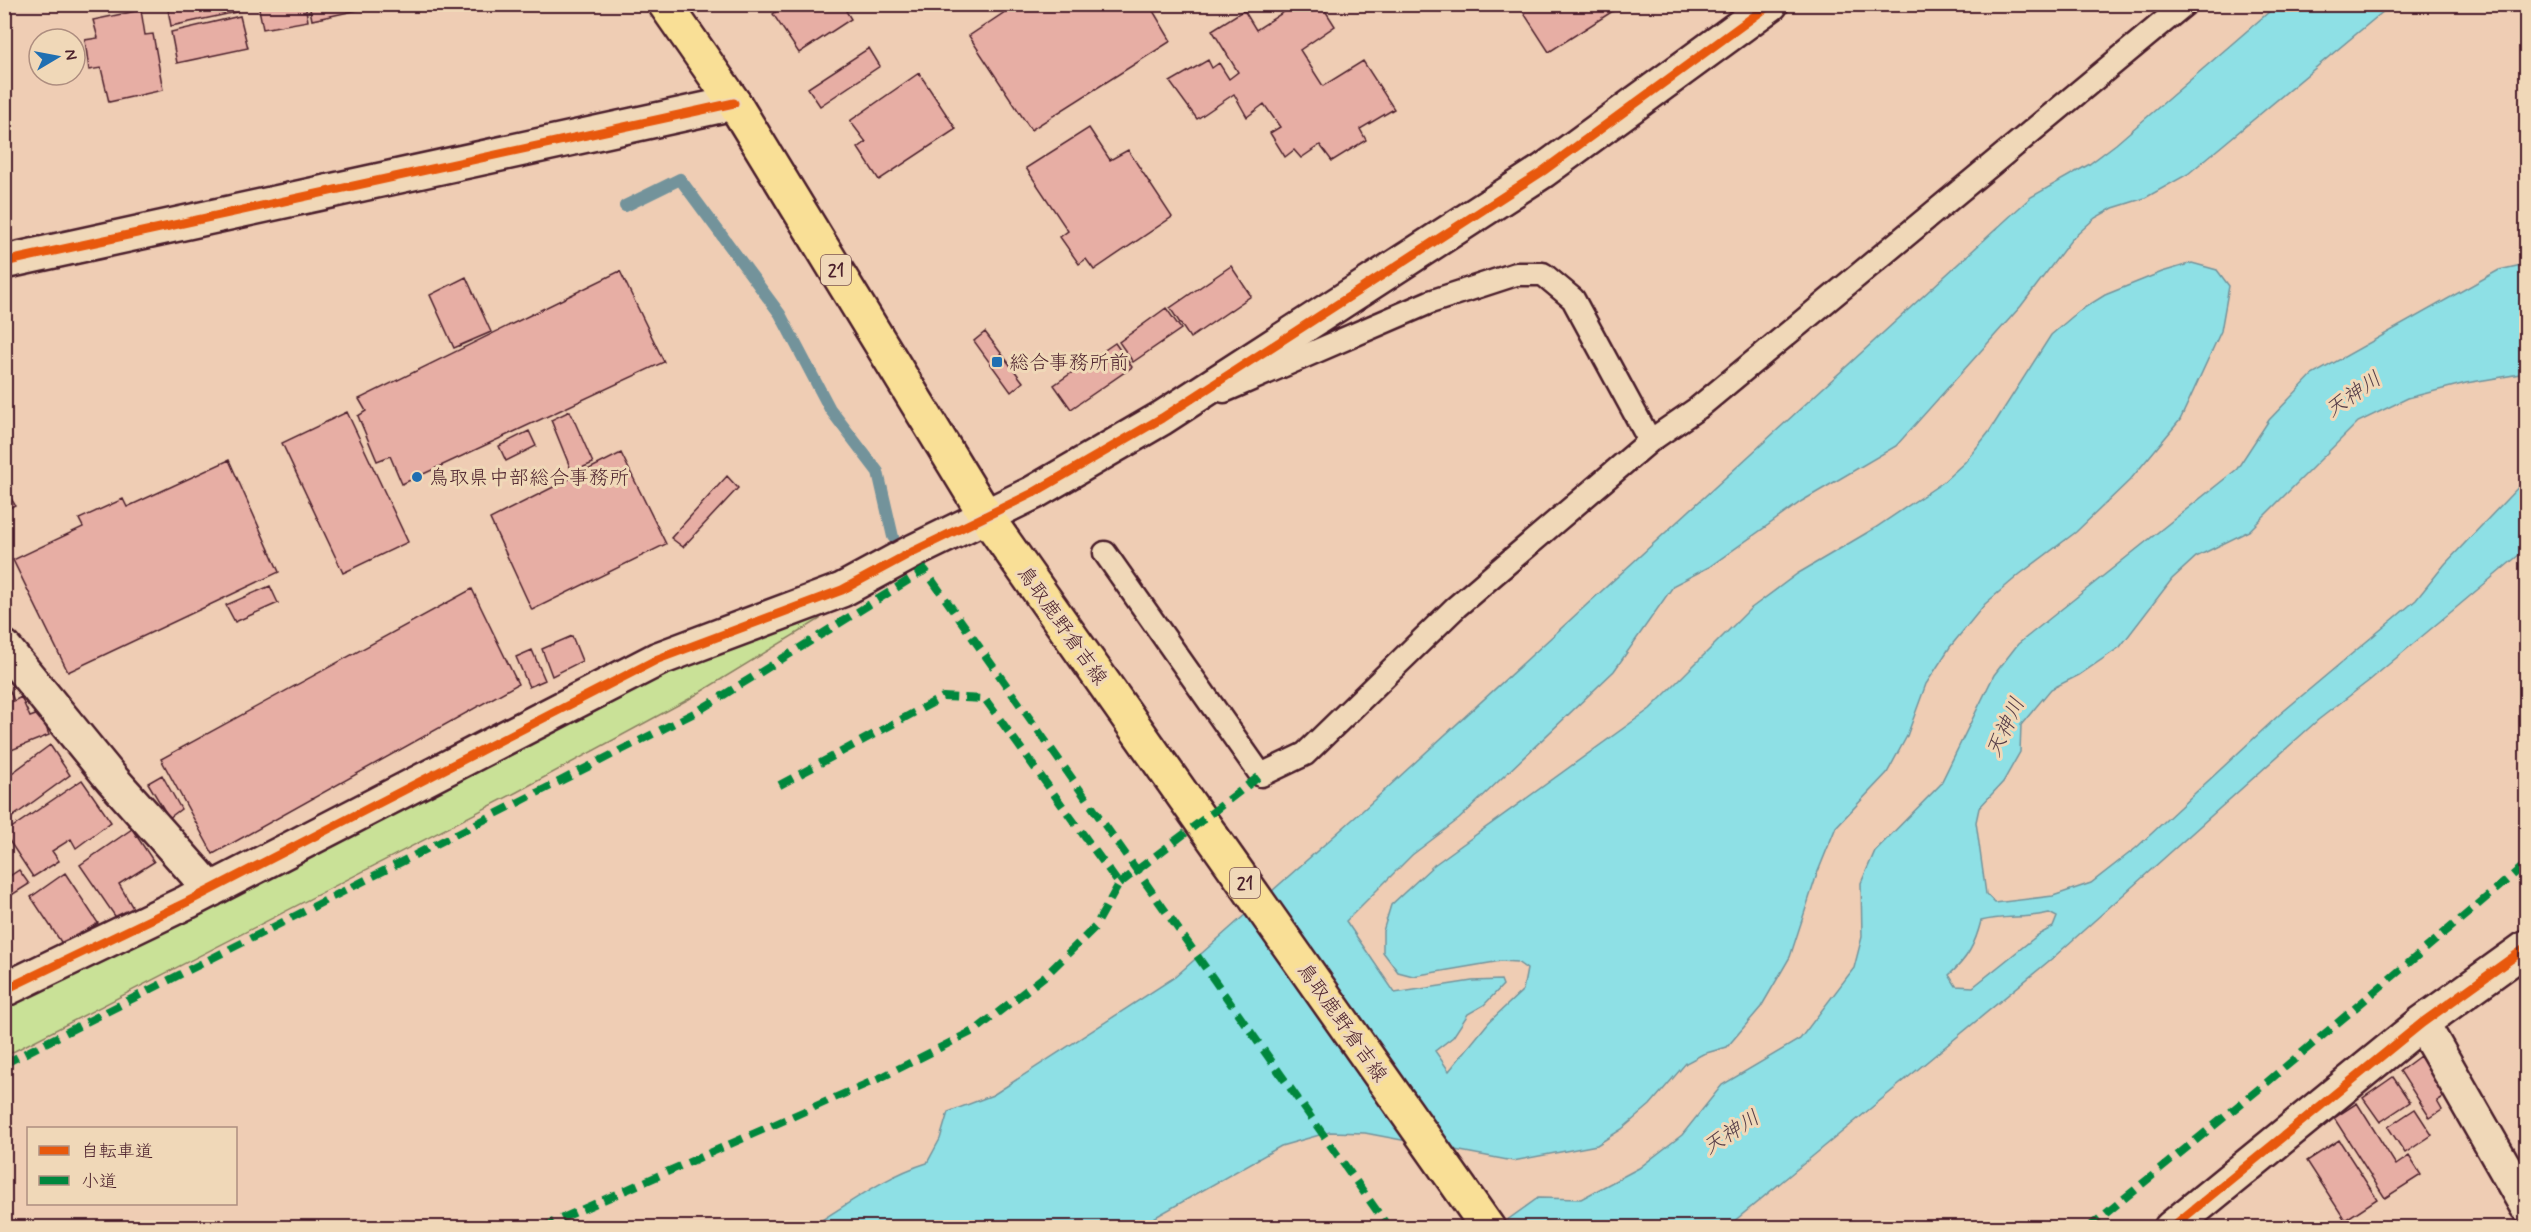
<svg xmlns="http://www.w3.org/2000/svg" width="2531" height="1232" font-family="Mynerve,'Klee One',sans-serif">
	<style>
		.green { fill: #c9e197; stroke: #8a8061; stroke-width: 1.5 }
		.water { fill: #8ee0e5; stroke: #73939b; stroke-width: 1.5; fill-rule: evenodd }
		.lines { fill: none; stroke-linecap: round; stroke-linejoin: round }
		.stream { stroke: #73939b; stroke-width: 12 }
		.building { fill: #e7aea4; stroke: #4a1f2b; stroke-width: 1.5 }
		.service-casing { stroke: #4a1f2b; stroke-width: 27 }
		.minor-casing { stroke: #4a1f2b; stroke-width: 38 }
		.primary-casing { stroke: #4a1f2b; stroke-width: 38 }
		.service { stroke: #f0d8b8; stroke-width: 22 }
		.minor { stroke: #f0d8b8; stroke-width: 33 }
		.primary { stroke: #f9df96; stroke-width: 33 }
		.quiet { stroke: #00873e; stroke-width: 8; stroke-dasharray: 15 8; stroke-linecap: butt }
		.cycleway-casing { stroke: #f0d8b8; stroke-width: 13 }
		.cycleway { stroke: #e8590c; stroke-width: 9 }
		.poi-dot { fill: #1f6fb2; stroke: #f0d8b8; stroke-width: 2 }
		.labels { text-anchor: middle; stroke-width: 6; stroke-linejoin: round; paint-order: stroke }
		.shield { fill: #f0d8b8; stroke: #7c5655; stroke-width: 1.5 }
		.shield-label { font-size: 18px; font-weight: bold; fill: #4a1f2b }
		.poi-label { font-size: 20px; fill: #4a1f2b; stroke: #f0d8b8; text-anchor: start }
		.street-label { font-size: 20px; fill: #4a1f2b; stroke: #f0d8b8 }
		.water-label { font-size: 21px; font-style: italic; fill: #543c47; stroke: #f0d8b8 }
	</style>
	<rect width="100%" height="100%" fill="#efcdb4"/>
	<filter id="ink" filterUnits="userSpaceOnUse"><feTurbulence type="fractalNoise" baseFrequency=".0167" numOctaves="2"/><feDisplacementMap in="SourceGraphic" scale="12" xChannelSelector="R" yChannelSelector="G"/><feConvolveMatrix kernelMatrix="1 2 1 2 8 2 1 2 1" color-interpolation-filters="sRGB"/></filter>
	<g filter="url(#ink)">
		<!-- green -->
		<path class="green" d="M812 615 820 616V619L689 699 517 792 5 1056V999L656 665Z"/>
		<!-- water -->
		<path class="water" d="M2277 5H2391L2188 174 2145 198 2113 208 2095 218 2071 240 2021 306 1896 446 1802 501 1709 567 1674 585 1614 671 1459 819 1412 855 1346 921 1395 993 1472 981 1501 980 1503 985 1484 1005 1468 1014 1453 1037 1435 1051 1449 1071 1489 1022 1523 990 1527 969 1517 962 1501 961 1413 976 1398 972 1383 952V931L1391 905 1434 865 1650 709 1750 609 1797 574 1875 528 1942 483 1965 462 1989 432 2051 335 2079 311 2105 295 2162 272 2192 263 2217 270 2229 286 2221 331 2180 420 2130 480 2076 532 2020 574 1985 604 1950 647 1926 684 1907 736 1887 773 1836 827 1817 874 1790 957 1761 1007 1727 1047 1703 1054 1686 1063 1650 1105 1622 1129 1597 1145 1513 1161 1365 1133 1330 1132 1281 1146 1138 1227 809 1228C847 1205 885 1176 927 1163L940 1139 948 1112 993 1095 1175 977 1361 812 2031 197 2088 165 2116 144Z
			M2526 264V373L2466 383 2408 398 2358 422 2249 531 2196 557 2172 579 2120 647 2079 675 2051 689 2021 725 2020 752 2003 782 1979 808 1976 822 1986 894 1995 903 2053 896 2091 883 2136 848 2279 715 2416 600 2445 564 2526 479V549L2370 680 2318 720 2055 956 1727 1227 1496 1228 1538 1198 1581 1199 1639 1168 1682 1135 1722 1085 1800 1039 1854 968 1862 937 1861 883 1875 851 1940 785 1994 675 2018 644 2237 469 2269 420 2312 375 2499 270ZM2049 913 2057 917 2053 927 2038 935 1973 987 1956 986 1949 975C1967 959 1975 945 1981 921 2004 915 2026 919 2049 913Z"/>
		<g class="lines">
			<!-- stream -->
			<path class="stream" d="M625 206 680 179 780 314 830 409 878 472 893 537"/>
		</g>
		<!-- building -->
		<path class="building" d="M167 4H236L237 12 171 26Z
			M258 4H305L308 21 263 29Z
			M309 4H362L363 9 312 20Z
			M787 4H856V5L846 11 851 19 799 53 773 14Z
			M1017 4H1149L1171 41 1031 130 969 36Z
			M1296 4H1321L1335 26 1300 50 1323 86 1363 61 1394 109 1360 129 1366 140 1332 161 1320 145 1301 158 1294 150 1285 157 1270 133 1280 127 1264 104 1247 117 1234 94 1197 119 1170 82 1208 60 1212 68 1219 63 1229 79 1238 72 1212 30 1244 10 1256 30Z
			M1518 4H1624L1549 52Z
			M141 10 145 35 153 34 163 90 109 102 101 68 89 70 85 40 98 38 93 20Z
			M240 16 248 48 177 63 171 32Z
			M869 48 880 66 820 106 808 88Z
			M919 73 956 129 879 180 858 148 866 142 850 121Z
			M1089 128 1110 160 1128 150 1172 217 1094 270 1086 259 1079 264 1060 237 1068 231 1026 168Z
			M1231 266 1251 296 1190 338 1170 308Z
			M620 271 664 362 402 484 390 456 377 461 358 416 366 411 359 399Z
			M466 277 491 332 454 348 430 295Z
			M1166 308 1181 329 1133 362 1119 342Z
			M985 332 1023 382 1011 392 974 341Z
			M1115 343 1132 367 1071 409 1054 385Z
			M570 411 593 463 572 472 551 420Z
			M347 412 408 542 343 573 282 443Z
			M529 431 536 446 506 461 499 446Z
			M621 453 666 544 532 610 490 519Z
			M229 460 279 572 68 672 13 560 83 527 79 519 123 499 127 507Z
			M727 476 738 488 683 547 671 538Z
			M4 487 15 505 4 511Z
			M270 586 278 603 235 622 226 605Z
			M472 589 518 684 213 854 161 759Z
			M572 636 582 661 552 676 542 649Z
			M532 650 545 680 529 687 516 657Z
			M6 681 14 701 21 697 30 717 41 713 49 735 4 753Z
			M50 745 70 775 11 818 4 809V779Z
			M162 775 181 809 169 818 148 783Z
			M82 780 111 822 76 848 71 839 52 851 59 861 33 877 4 833Z
			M132 829 154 862 119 884 133 908 117 919 80 865Z
			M19 870 29 884 7 898 4 893V880Z
			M65 873 98 923 63 945 31 897Z
			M2420 1056 2445 1096 2437 1101 2442 1110 2430 1118 2400 1071Z
			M2393 1077 2410 1102 2380 1122 2363 1098Z
			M2357 1103 2396 1165 2409 1156 2421 1175 2385 1198 2334 1118Z
			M2415 1109 2432 1135 2405 1153 2388 1127Z
			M2339 1140 2377 1199 2345 1220 2307 1161Z"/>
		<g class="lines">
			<!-- service casing -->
			<g class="service-casing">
				<path id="service" d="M1650 441 1698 408 2185 4
					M1105 553 1261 775 1305 754 1456 607 1650 441 1573 299 1543 274H1516L1430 302 1224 391"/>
			</g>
			<!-- minor casing -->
			<g class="minor-casing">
				<path id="minor" d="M4 262 734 103
					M4 647 111 778 211 890
					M4 990 187 902 658 659 842 590 914 551 1033 493 1162 418 1543 171 1771 4
					M2422 1023 2526 1205
					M2171 1228 2422 1023 2526 948"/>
			</g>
			<!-- primary casing -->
			<g class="primary-casing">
				<path id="primary" d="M665 4 734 103 986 516 1488 1228"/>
			</g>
			<!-- service -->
			<use href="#service" class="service"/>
			<!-- minor -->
			<use href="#minor" class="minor"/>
			<!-- primary -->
			<use href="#primary" class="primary"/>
			<!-- quiet -->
			<path class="quiet" d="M1119 884 1261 775
				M4 1064 698 711 925 570 1389 1228
				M540 1228 882 1077 977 1029 1046 975 1095 927 1119 884 985 699 943 697 776 787
				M2088 1228 2265 1084 2526 864"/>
			<!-- cycleway casing -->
			<g class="cycleway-casing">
				<path id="cycleway" d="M4 262 734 103
					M4 990 187 902 658 659 842 590 914 551 1033 493 1162 418 1543 171 1771 4
					M2171 1228 2422 1023 2526 948"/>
			</g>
			<!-- cycleway -->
			<use href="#cycleway" class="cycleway"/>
		</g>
	</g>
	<!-- markers -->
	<g class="poi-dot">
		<rect x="991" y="356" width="12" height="12" rx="3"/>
		<circle cx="417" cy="477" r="6"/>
	</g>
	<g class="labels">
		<!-- shield labels -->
		<g class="shield">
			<rect x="821" y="255" width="30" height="30" rx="4.5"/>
			<rect x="1230" y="868" width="30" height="30" rx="4.5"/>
		</g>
		<g class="shield-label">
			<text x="836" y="276">21</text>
			<text x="1245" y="889">21</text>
		</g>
		<!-- poi labels -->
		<g class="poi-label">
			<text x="1009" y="369">総合事務所前</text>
			<text x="429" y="484">鳥取県中部総合事務所</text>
		</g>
		<!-- street labels -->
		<g class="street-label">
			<text transform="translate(1063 625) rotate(55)" y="7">鳥取鹿野倉吉線</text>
			<text transform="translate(1343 1022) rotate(55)" y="7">鳥取鹿野倉吉線</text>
		</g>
		<!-- water labels -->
		<g class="water-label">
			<text transform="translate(2353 394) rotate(-35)" y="7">天神川</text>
			<text transform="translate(2005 727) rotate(-65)" y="7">天神川</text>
			<text transform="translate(1731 1132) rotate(-33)" y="7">天神川</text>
		</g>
	</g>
	<!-- margin -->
	<rect width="2531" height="1232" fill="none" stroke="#f0d8b8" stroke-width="24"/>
	<rect x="12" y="12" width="2507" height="1208" fill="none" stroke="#4a1f2b" stroke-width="2" filter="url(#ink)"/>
	<!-- legend -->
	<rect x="27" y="1127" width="210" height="78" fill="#f0d8b8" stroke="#ae8e80" stroke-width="1.5"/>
	<rect x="39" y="1146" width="30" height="9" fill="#e8590c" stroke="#ae8e80" stroke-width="1.5"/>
	<text x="81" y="1157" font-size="18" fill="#4a1f2b">自転車道</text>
	<rect x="39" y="1176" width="30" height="9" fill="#00873e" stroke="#ae8e80" stroke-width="1.5"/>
	<text x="81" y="1187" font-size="18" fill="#4a1f2b">小道</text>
	<!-- north arrow -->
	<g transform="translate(57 57) rotate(80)"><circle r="28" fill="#f0d8b8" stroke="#ae8e80" stroke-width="1.5"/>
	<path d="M0-4.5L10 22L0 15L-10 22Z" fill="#1f6fb2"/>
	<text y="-9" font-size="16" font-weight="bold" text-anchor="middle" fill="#4a1f2b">N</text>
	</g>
</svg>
